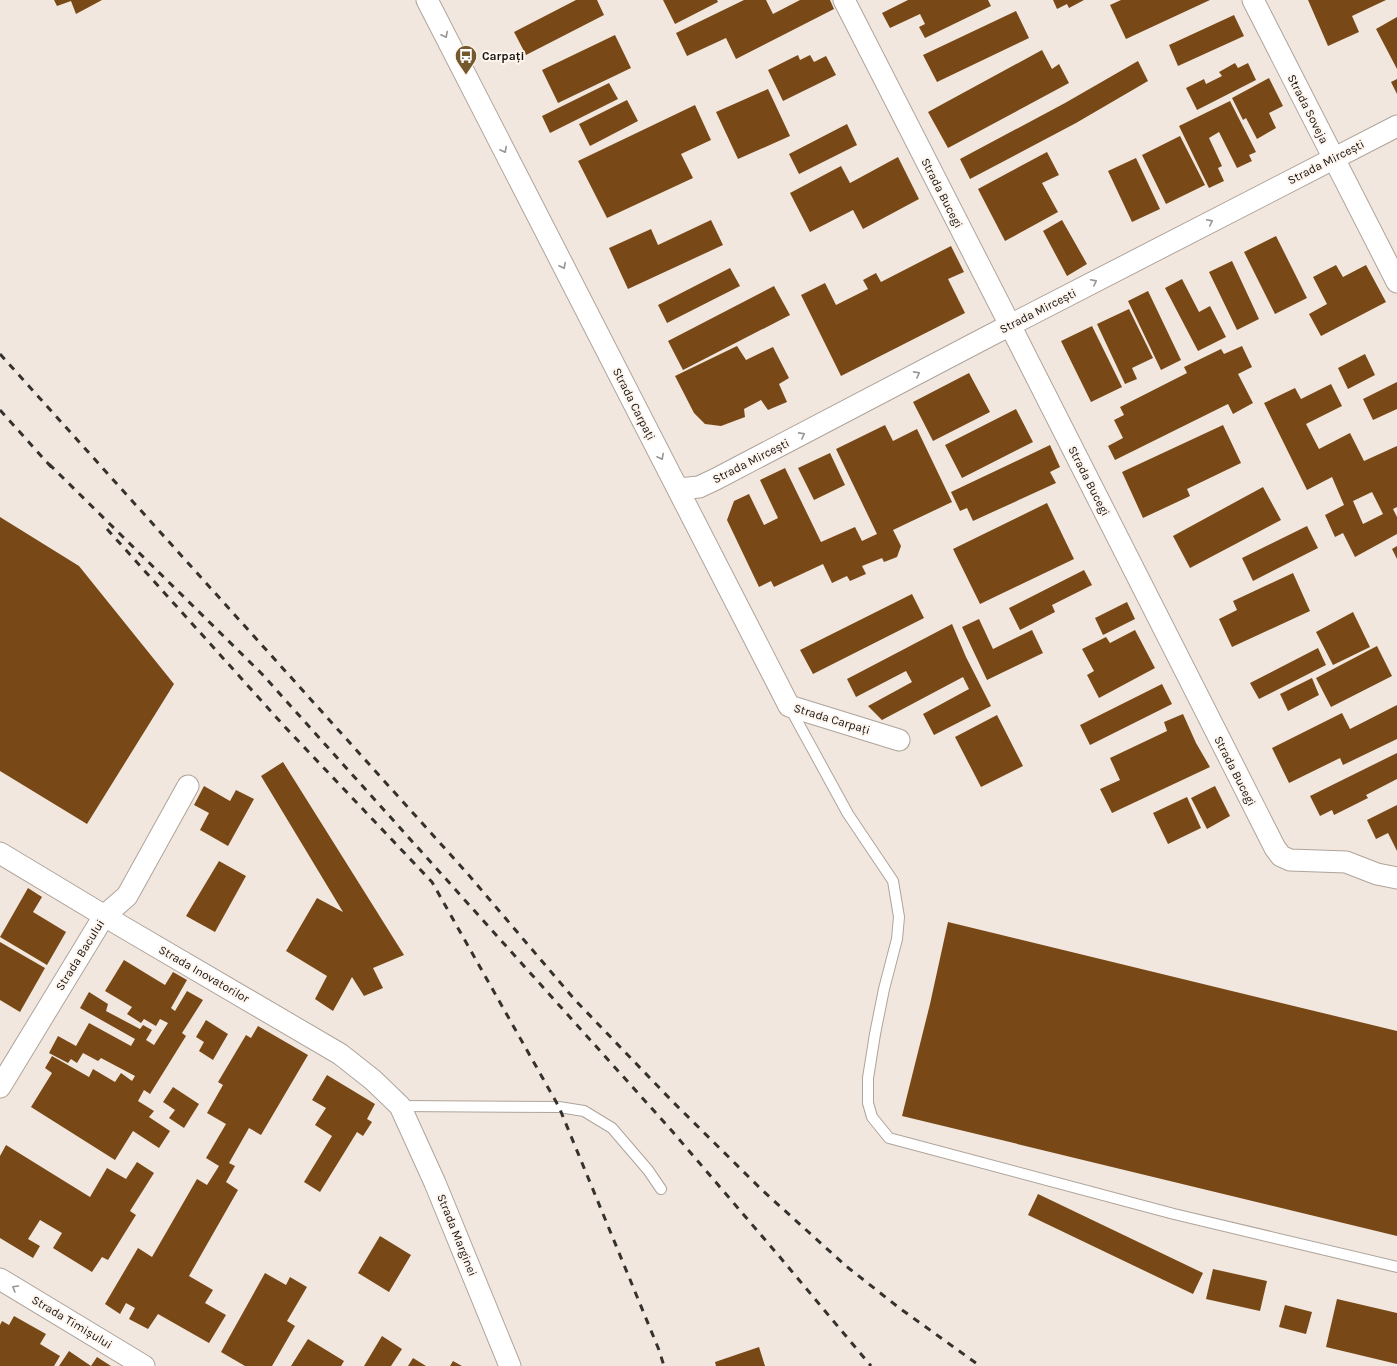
<svg xmlns="http://www.w3.org/2000/svg" width="1397" height="1366" font-family="Karla,sans-serif">
	<style>
		.building { fill: #784916; fill-rule: evenodd }
		.lines { fill: none; stroke-linecap: round; stroke-linejoin: round }
		.service-casing { stroke: #aea49b; stroke-width: 12 }
		.minor-casing { stroke: #aea49b; stroke-width: 23 }
		.service { stroke: #fff; stroke-width: 10 }
		.minor { stroke: #fff; stroke-width: 21 }
		.rail { stroke: #35312d; stroke-width: 3; stroke-dasharray: 7 7; stroke-linecap: butt }
		.oneway { stroke: #969593 }
		.labels { text-anchor: middle; stroke-width: 4; stroke-linejoin: round; paint-order: stroke }
		.poi-label { font-size: 12px; font-weight: bold; fill: #161310; stroke: #fef5ee; text-anchor: start }
		.street-label { font-size: 12px; fill: #161310; stroke: #fef5ee }
	</style>
	<rect width="100%" height="100%" fill="#f2e7de"/>
	<!-- building -->
	<path class="building" d="M54 0H102L76 14 71 1 57 6Z
		M576 0H597L604 15 526 55 514 32Z
		M663 0H717L718 2 675 24Z
		M744 0H766L773 14 800 0H830L834 9 736 59 726 38 687 56 676 33Z
		M908 0H988L991 6 925 38 919 27 925 24 920 14 890 28 882 13Z
		M1053 0H1084L1069 8 1067 4 1057 9Z
		M1121 0H1210L1126 39 1110 5Z
		M1308 0H1386L1352 16 1359 32 1328 46Z
		M1016 11 1029 38 937 82 923 55Z
		M1234 15 1244 36 1178 66 1169 45Z
		M1397 17V69L1376 29Z
		M615 35 631 68 558 103 542 70Z
		M1042 50 1052 69 1059 64 1069 83 948 148 928 112Z
		M798 55 800 60 810 55 814 62 826 56 836 75 783 101 768 70Z
		M1138 61 1148 81 1076 123 970 179 960 159 1065 103Z
		M1235 63 1238 68 1248 63 1256 80 1197 110 1186 88 1204 79 1206 84 1222 76 1219 72Z
		M1269 78 1283 106 1269 113 1276 128 1257 139 1246 118 1243 120 1232 98Z
		M1397 79V94L1391 82Z
		M609 83 618 99 550 133 542 116Z
		M768 89 790 136 738 159 716 112Z
		M627 100 638 121 590 146 579 124Z
		M1230 101 1256 152 1249 155 1252 161 1237 168 1219 132 1209 138 1222 166 1218 168 1224 181 1209 188 1179 126Z
		M695 105 711 140 681 154 693 178 607 218 578 161Z
		M847 124 857 145 799 174 789 154Z
		M1180 136 1205 185 1166 204 1142 155Z
		M1047 152 1059 175 1042 183 1058 212 1005 241 978 189Z
		M898 157 919 199 863 229 853 210 810 232 790 193 841 166 850 183Z
		M1136 158 1160 209 1132 222 1108 171Z
		M711 220 723 245 628 289 609 248 651 229 658 245Z
		M1062 220 1087 264 1067 276 1043 231Z
		M1276 236 1307 298 1275 314 1244 252Z
		M951 246 964 272 948 279 965 313 841 376 801 295 825 283 836 305 868 289 863 280 876 273 881 282Z
		M1232 261 1259 319 1237 330 1209 272Z
		M1336 265 1343 277 1366 265 1386 302 1321 336 1309 314 1327 304 1313 277Z
		M730 268 740 286 667 323 658 305Z
		M1182 279 1199 312 1210 306 1226 337 1198 351 1165 288Z
		M774 286 790 315 683 370 668 341Z
		M1148 291 1181 360 1161 370 1128 301Z
		M1129 309 1153 358 1132 368 1137 379 1125 384 1097 324Z
		M1092 326 1122 387 1091 402 1061 341Z
		M737 346 746 360 773 347 789 378 779 384 787 402 768 410 761 400 744 409 745 417 721 426 705 424 694 413 675 376Z
		M1242 346 1252 367 1238 374 1253 403 1233 414 1228 404 1115 460 1108 446 1123 438 1114 420 1124 415 1120 407 1187 373 1184 367 1221 349 1224 354Z
		M1365 354 1375 375 1348 389 1338 368Z
		M969 373 990 412 933 441 913 402Z
		M1397 382V409L1373 420 1363 399Z
		M1331 384 1342 406 1306 424 1319 449 1350 433 1364 461 1397 446V507L1393 509 1397 517V534L1355 557 1343 533 1335 537 1325 515 1344 505 1332 477 1307 490 1264 403 1295 388 1301 399ZM1372 492 1383 514 1363 524 1353 501Z
		M1016 409 1033 442 962 478 945 445Z
		M885 425 893 441 917 429 952 502 893 530 901 546 897 557 884 562 882 558 862 566 866 574 850 581 847 576 832 583 823 564 774 587 771 581 759 587 727 520 734 501 749 494 764 525 778 518 760 480 785 468 821 542 855 527 862 541 877 534 836 449Z
		M1223 425 1241 463 1187 489 1190 496 1143 518 1122 472Z
		M1050 445 1060 467 1050 472 1056 483 973 521 967 508 960 511 951 492Z
		M830 453 845 485 814 500 798 468Z
		M1263 487 1281 520 1190 568 1173 536Z
		M1047 503 1074 559 980 604 953 549Z
		M0 517 79 566 174 684 87 824 0 771Z
		M1307 526 1318 548 1253 581 1242 558Z
		M1397 546V559L1392 549Z
		M1084 570 1092 585 1052 605 1055 612 1020 630 1009 608Z
		M1293 573 1310 611 1232 647 1219 619 1237 610 1233 601Z
		M912 594 924 618 813 674 800 650Z
		M1127 602 1135 619 1103 635 1095 618Z
		M1353 612 1370 647 1333 665 1316 632Z
		M979 619 993 649 1032 630 1043 653 987 680 962 627Z
		M952 624 966 657 991 706 934 735 923 714 969 689 963 677 882 720 868 706 912 682 906 671 856 697 847 679Z
		M1135 630 1155 668 1099 698 1087 675 1094 671 1082 649 1106 637 1110 643Z
		M1377 646 1392 676 1331 707 1316 678Z
		M1318 648 1326 665 1259 699 1250 683Z
		M1312 678 1319 695 1288 711 1280 694Z
		M1162 684 1172 704 1090 745 1080 725Z
		M1397 705V739L1343 765 1340 758 1289 783 1272 748 1342 713 1350 729Z
		M1183 714 1196 743 1210 767 1112 813 1100 789 1120 780 1110 758 1167 731 1164 722Z
		M997 715 1023 766 981 787 955 737Z
		M1397 753V779L1366 795 1368 798 1334 815 1332 810 1320 816 1310 796Z
		M283 762 404 955 373 968 383 988 364 996 352 977 333 1011 315 999 327 976 286 951 317 898 343 912 261 776Z
		M204 786 230 801 236 790 254 799 228 846 200 830 209 813 194 805Z
		M1215 786 1230 816 1207 829 1191 798Z
		M1187 797 1201 828 1168 844 1153 813Z
		M1397 805V851L1388 833 1376 839 1367 820Z
		M219 861 246 876 215 932 186 916Z
		M28 888 42 897 33 912 66 932 47 965 0 937Z
		M948 922 1397 1031V1236L902 1116 930 1004Z
		M0 942 45 968 20 1012 0 1000Z
		M124 960 165 985 173 972 187 980 171 1008 175 1011 187 991 203 1000 182 1033 186 1036 150 1094 144 1090 138 1101 154 1111 149 1117 170 1131 159 1148 133 1131 115 1160 31 1107 52 1073 45 1068 52 1056 89 1077 93 1069 115 1082 121 1073 132 1081 135 1076 101 1058 98 1061 83 1053 77 1063 71 1059 68 1063 49 1053 58 1036 76 1046 89 1023 131 1046 135 1039 80 1008 89 992 108 1004 106 1011 140 1029 143 1025 152 1030 146 1040 154 1045 168 1023 160 1019 156 1026 144 1019 141 1023 127 1014 132 1007 105 991Z
		M206 1020 228 1034 213 1060 199 1051 204 1042 196 1037Z
		M258 1026 308 1055 261 1135 249 1128 229 1163 235 1166 226 1182 238 1190 189 1276 213 1290 205 1303 226 1315 209 1343 158 1314 148 1329 129 1319 135 1308 126 1303 120 1314 105 1304 138 1248 152 1257 197 1179 207 1185 219 1166 206 1158 226 1124 207 1113 223 1085 218 1082 246 1035 251 1038Z
		M327 1075 375 1104 367 1119 372 1122 363 1136 357 1132 320 1192 304 1182 332 1136 315 1125 326 1108 312 1100Z
		M173 1087 199 1104 184 1128 169 1118 175 1110 163 1102Z
		M6 1145 90 1197 107 1168 126 1179 137 1162 154 1173 130 1211 136 1215 108 1260 102 1257 92 1272 53 1248 62 1233 40 1220 28 1239 40 1246 33 1258 0 1238V1156Z
		M1038 1194 1203 1273 1193 1294 1028 1215Z
		M380 1236 411 1255 389 1292 358 1273Z
		M1213 1269 1267 1281 1260 1311 1206 1299Z
		M265 1273 286 1285 290 1277 307 1287 287 1321 295 1326 272 1366H245L221 1352Z
		M1337 1299 1397 1313V1364L1326 1347Z
		M1285 1305 1312 1312 1306 1334 1279 1327Z
		M14 1316 46 1334 40 1344 60 1356 54 1366H0V1325L2 1321 9 1325Z
		M382 1336 402 1349 391 1366H364Z
		M308 1339 344 1361 341 1366H291Z
		M759 1347 765 1366H716L715 1362Z
		M69 1351 91 1366H59Z
		M97 1357 111 1366H91Z
		M413 1358 426 1366H408Z
		M453 1361 462 1366H450Z"/>
	<g class="lines">
		<!-- service casing -->
		<g class="service-casing">
			<path id="service" d="M790 708 848 814 893 881 899 917 897 939 884 989 875 1034 868 1078V1103L872 1117 889 1138 1174 1214 1397 1267
				M400 1106 559 1107 584 1111 612 1128 648 1170 661 1189"/>
		</g>
		<!-- minor casing -->
		<g class="minor-casing">
			<path id="minor" d="M427 0 789 706 899 740
				M844 0 1010 325 1275 848 1281 856 1290 860 1346 862 1377 874 1397 878
				M1253 0 1397 282
				M678 489 699 487 716 479 989 336 1397 126
				M0 853 123 927 340 1054 373 1080 400 1106 435 1183 510 1366
				M0 1087 104 916 127 896 188 786
				M0 1279 144 1366"/>
		</g>
		<!-- service -->
		<use href="#service" class="service"/>
		<!-- minor -->
		<use href="#minor" class="minor"/>
		<!-- rail -->
		<path class="rail" d="M0 354 467 873 575 1000 673 1102 762 1190 846 1266 898 1307 980 1366
			M0 410 52 468
			M49 464 262 674 672 1131 779 1256 871 1366
			M107 529 285 727 432 882 559 1107 659 1350 664 1366"/>
	</g>
	<!-- one-way arrows -->
	<defs><path id="oneway-chevron" d="M-2-3.5L2.5 0L-2 3.5" fill="none" stroke-width="1.6" stroke-linecap="round" stroke-linejoin="round"/></defs>
	<g class="oneway">
		<use href="#oneway-chevron" transform="translate(445 35) rotate(63)"/>
		<use href="#oneway-chevron" transform="translate(504 150) rotate(63)"/>
		<use href="#oneway-chevron" transform="translate(1210 222) rotate(-27)"/>
		<use href="#oneway-chevron" transform="translate(563 266) rotate(63)"/>
		<use href="#oneway-chevron" transform="translate(1094 282) rotate(-27)"/>
		<use href="#oneway-chevron" transform="translate(917 374) rotate(-28)"/>
		<use href="#oneway-chevron" transform="translate(802 435) rotate(-28)"/>
		<use href="#oneway-chevron" transform="translate(661 457) rotate(63)"/>
		<use href="#oneway-chevron" transform="translate(15 1288) rotate(-149)"/>
	</g>
	<!-- icons -->
	<defs>
		<g id="bus-pin" transform="scale(1.15)"><path d="M0 17L-7.5 6A9.5 9.5 0 1 1 7.5 6Z" fill="#75592c" stroke="#fef5ee"/><path d="M-5-6H5V4H4V6H2V4H-2V6H-4V4H-5ZM-3.5-4V0h7V-4ZM-3.5 1.2v1.5H-2V1.2ZM2 1.2v1.5H3.5V1.2Z" fill="#fff"/></g>
	</defs>
	<g fill-rule="evenodd">
		<use href="#bus-pin" x="466" y="56"/>
	</g>
	<g class="labels">
		<!-- poi labels -->
		<g class="poi-label">
			<text x="482" y="60">Carpați</text>
		</g>
		<!-- street labels -->
		<g class="street-label">
			<text transform="translate(1308 109) rotate(63)" y="4">Strada Soveja</text>
			<text transform="translate(1326 162) rotate(-27)" y="4">Strada Mircești</text>
			<text transform="translate(942 193) rotate(63)" y="4">Strada Bucegi</text>
			<text transform="translate(1038 311) rotate(-27)" y="4">Strada Mircești</text>
			<text transform="translate(634 404) rotate(63)" y="4">Strada Carpați</text>
			<text transform="translate(751 461) rotate(-27)" y="4">Strada Mircești</text>
			<text transform="translate(1089 481) rotate(63)" y="4">Strada Bucegi</text>
			<text transform="translate(832 719) rotate(17)" y="4">Strada Carpați</text>
			<text transform="translate(1235 771) rotate(63)" y="4">Strada Bucegi</text>
			<text transform="translate(80 955) rotate(-58)" y="4">Strada Bacului</text>
			<text transform="translate(204 974) rotate(30)" y="4">Strada Inovatorilor</text>
			<text transform="translate(457 1235) rotate(68)" y="4">Strada Marginei</text>
			<text transform="translate(72 1322) rotate(31)" y="4">Strada Timișului</text>
		</g>
	</g>
</svg>
